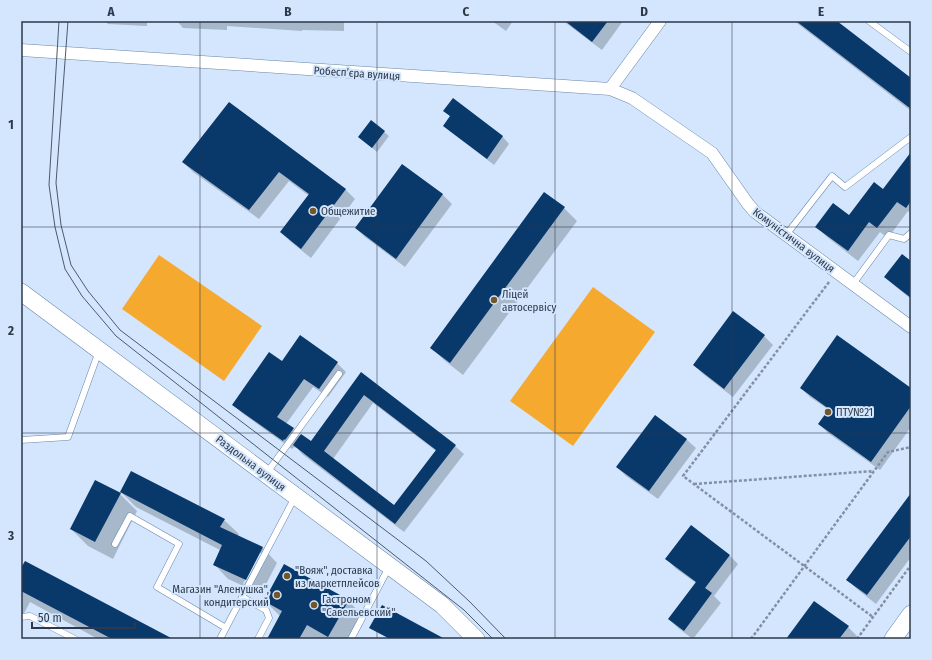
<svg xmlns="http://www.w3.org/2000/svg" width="932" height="660" font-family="'Fira Sans Condensed',sans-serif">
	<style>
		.green { fill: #f5aa2f }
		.shadow { fill: #0003; fill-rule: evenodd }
		.building { fill: #09386a; fill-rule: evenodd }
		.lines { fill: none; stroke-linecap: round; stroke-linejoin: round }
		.lane-casing { stroke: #6986aa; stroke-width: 7 }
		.street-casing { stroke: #6986aa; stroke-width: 13 }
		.secondary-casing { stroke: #6986aa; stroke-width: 18 }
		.path { stroke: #8191a5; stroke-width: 2.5; stroke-dasharray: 3 2; stroke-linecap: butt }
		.lane { stroke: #fff; stroke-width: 6 }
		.street { stroke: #fff; stroke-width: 12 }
		.secondary { stroke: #fff; stroke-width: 17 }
		.tram { stroke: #4c5a6b; stroke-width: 1 }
		.grid { fill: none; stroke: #2d3949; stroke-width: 1; stroke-opacity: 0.55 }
		.poi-dot { fill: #73552a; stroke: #d3e6fe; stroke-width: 1.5 }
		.labels { text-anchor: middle; stroke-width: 4; stroke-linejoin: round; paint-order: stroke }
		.street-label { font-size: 11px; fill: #2d3949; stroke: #d3e6fe }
		.poi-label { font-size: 11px; fill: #2d3949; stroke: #d3e6fe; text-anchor: start }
		.neatline { fill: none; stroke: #2d3949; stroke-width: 1.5 }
		.grid-label { font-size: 13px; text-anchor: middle; font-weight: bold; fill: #2d3949 }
	</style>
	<rect width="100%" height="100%" fill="#d3e6fe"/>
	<!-- green -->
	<path class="green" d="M159 255 262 326 224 381 122 309Z
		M593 287 655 332 573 446 510 401Z"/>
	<!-- shadow -->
	<path class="shadow" d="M105 21H147V26L108 24Z
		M177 21H344V31L302 30V31L227 26V30L183 28Z
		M492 21H513L506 31Z
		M563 21H623L602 50Z
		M794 21H835L911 79V111Z
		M453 99 503 137 509 144 494 165 451 132 444 125 451 117 444 111Z
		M230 103 346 190 355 199 311 258 291 242 281 232 309 196 289 181 259 219 193 172 183 162Z
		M371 121 389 136 377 152 359 137Z
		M911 164V214L908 211 888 238 880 232 858 261 827 237 817 227 850 217 883 190Z
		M402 165 443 195 452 204 405 267 365 237 356 228Z
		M544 194 564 208 577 221 463 375 444 360 431 347Z
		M911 262V299L896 287 885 277Z
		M764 336 773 345 733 397 703 374 694 365Z
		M301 337 337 363 346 372 328 397 313 387 286 424 293 429 300 436 311 443 361 373 455 446 464 454 404 532 302 454 296 447 295 448 294 447 292 449 242 413 233 404 282 363ZM373 403 436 451 394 506 333 459Z
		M801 388 911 389V427L880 470 828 433 819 424 829 410 810 397Z
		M655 416 687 440 696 448 658 499 626 476 617 467Z
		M121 492 224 520 239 534 238 536 263 548 277 563 261 594 228 579 214 564 220 550 136 507ZM259 553H262L244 585 243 584Z
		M120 494 137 511 113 559 88 546 71 529Z
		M911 495V557L876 604 857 589 848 580Z
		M730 556 738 564 714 596 721 603 693 639 678 628 669 619 696 583 675 568 667 559Z
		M21 571 171 639H98L30 602 21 619Z
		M265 601H348L362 614 348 639H322L321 638 320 639H268L280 616Z
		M848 627 857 636 855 639H787Z"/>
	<!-- building -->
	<path class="building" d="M565 21H608L592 42Z
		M796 21H837L911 78V109Z
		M453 98 503 136 487 159 443 126 450 116 443 111Z
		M229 102 346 189 301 249 280 232 309 194 279 172 249 210 182 162Z
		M371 120 385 131 372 148 358 137Z
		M911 152V201L906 208 897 202 877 228 869 222 848 251 815 227 833 203 849 215 874 182 883 189Z
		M402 164 443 194 396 259 355 228Z
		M544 192 565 207 450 363 430 348Z
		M902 254 911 261V298L884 277Z
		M733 311 765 335 724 389 693 365Z
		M300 335 338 362 319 389 304 379 277 417 294 428 285 440 284 439 283 441 232 405 269 352 282 361Z
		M837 335 911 388V406L871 462 818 424 829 409 800 388Z
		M361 372 456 445 395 524 293 445 301 434 311 441ZM364 395 436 450 394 505 324 451Z
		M655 415 687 439 649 491 616 467Z
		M131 471 225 519 220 527 263 547 246 580 213 565 222 545 120 492Z
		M95 480 121 493 95 542 70 529Z
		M911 493V536L867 595 846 580Z
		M691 525 730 555 705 588 712 593 684 631 668 619 696 582 665 559Z
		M25 561 173 639H112L21 591V568Z
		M284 564 349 600 328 637 307 625 299 639H267L282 611 264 601Z
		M814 601 849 626 839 639H786Z
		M382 605 419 625 445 639H390L369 628Z"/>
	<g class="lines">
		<!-- lane casing -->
		<g class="lane-casing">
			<path id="lane" d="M869 21 911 52
				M786 235 832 176 845 187 911 137
				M853 284 889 235 904 239 911 233
				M21 440 68 437 99 351
				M266 474 339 374
				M115 544 130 516 179 544 157 587 226 628
				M242 597 266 610 269 618 258 639
				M21 617 30 616 75 639
				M220 639 295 497
				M351 639 389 567"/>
		</g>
		<!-- street casing -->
		<g class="street-casing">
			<path id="street" d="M21 50 610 89 660 21
				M610 89 632 98 712 153 748 204 755 212 911 327"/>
		</g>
		<!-- secondary casing -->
		<g class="secondary-casing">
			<path id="secondary" d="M21 292 442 605 476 639
				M893 639 911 614"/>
		</g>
		<!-- path -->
		<path class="path" d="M829 282 683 476 873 617
			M694 484 874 471
			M751 639 888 452 911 447
			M857 639 911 565"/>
		<!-- lane -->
		<use href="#lane" class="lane"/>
		<!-- street -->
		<use href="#street" class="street"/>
		<!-- secondary -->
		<use href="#secondary" class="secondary"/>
		<!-- tram -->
		<path class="tram" d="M59 21 49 185 55 227 65 269 82 296 116 336 464 610 493 639
			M68 21 56 183 61 225 71 265 88 291 120 330 426 561 470 602 506 639"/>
	</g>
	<!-- grid -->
	<path class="grid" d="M200 21V639M377 21V639M555 21V639M732 21V639M21 227H911M21 433H911"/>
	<!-- markers -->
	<g class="poi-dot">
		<circle cx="313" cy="211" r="4"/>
		<circle cx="494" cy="300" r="4"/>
		<circle cx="828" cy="412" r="4"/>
		<circle cx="287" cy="576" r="4"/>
		<circle cx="277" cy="595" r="4"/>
		<circle cx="314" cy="605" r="4"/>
	</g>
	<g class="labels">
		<!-- street labels -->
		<g class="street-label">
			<text transform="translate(357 73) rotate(4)" y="4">Робесп’єра вулиця</text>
			<text transform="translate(794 240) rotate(37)" y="4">Комуністична вулиця</text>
			<text transform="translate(251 463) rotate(37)" y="4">Раздольна вулиця</text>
		</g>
		<!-- poi labels -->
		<g class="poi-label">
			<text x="321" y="215">Общежитие</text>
			<text x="502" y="298">Ліцей<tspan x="502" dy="13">автосервісу</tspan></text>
			<text x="836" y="416">ПТУ№21</text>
			<text x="295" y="574">"Вояж", доставка<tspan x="295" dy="13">из маркетплейсов</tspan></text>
			<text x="269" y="593" text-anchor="end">Магазин "Аленушка",<tspan x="269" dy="13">кондитерский</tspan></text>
			<text x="322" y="603">Гастроном<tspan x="322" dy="13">"Савельевский"</tspan></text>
		</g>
	</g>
	<!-- border -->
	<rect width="932" height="660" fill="none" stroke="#d3e6fe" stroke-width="44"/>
	<!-- scale -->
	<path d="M32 622v6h103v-6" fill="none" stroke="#2d3949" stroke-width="2"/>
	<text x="38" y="622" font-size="12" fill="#2d3949" stroke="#d3e6fe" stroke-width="3" paint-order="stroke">50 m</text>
	<rect x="22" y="22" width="888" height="616" class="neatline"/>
	<g class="grid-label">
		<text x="111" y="16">A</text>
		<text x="288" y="16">B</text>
		<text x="466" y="16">C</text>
		<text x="644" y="16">D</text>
		<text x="821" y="16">E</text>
		<text x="11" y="129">1</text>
		<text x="11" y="335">2</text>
		<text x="11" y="540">3</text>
	</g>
</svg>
